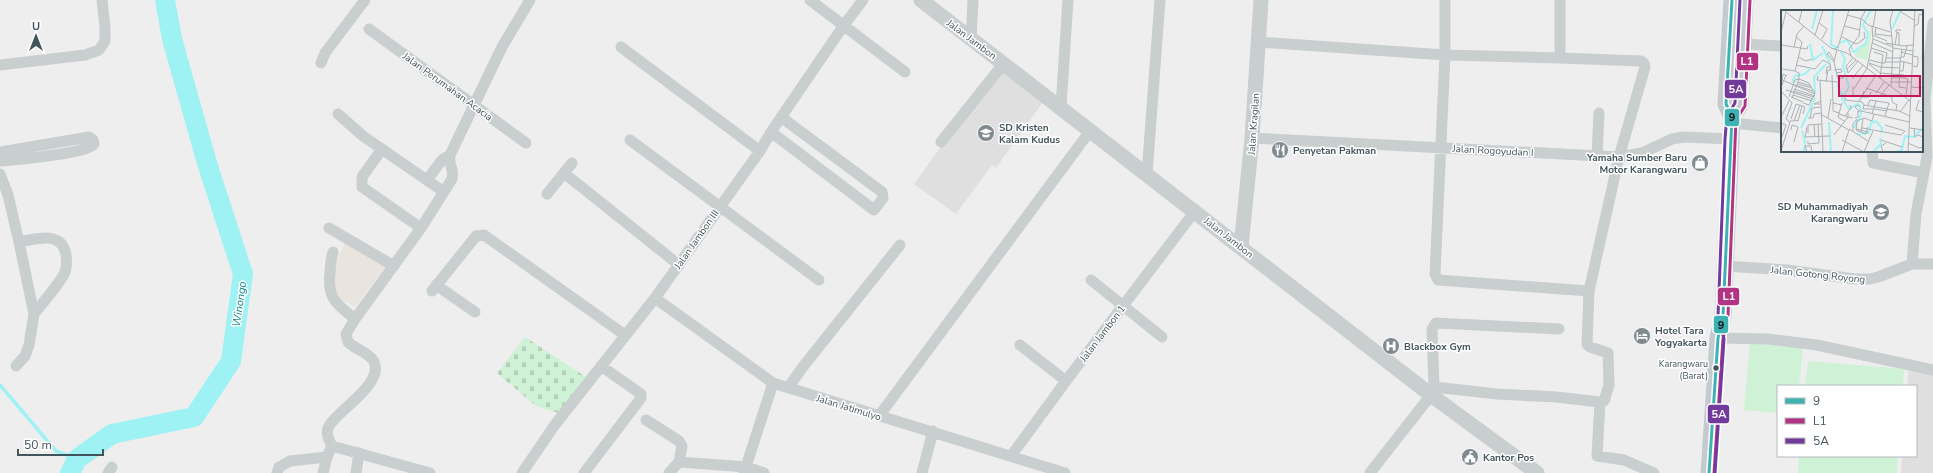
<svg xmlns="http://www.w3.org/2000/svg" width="1933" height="473" font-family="'Nunito Sans',sans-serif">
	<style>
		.commercial { fill: #e9e4dd }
		.education { fill: #e0dfe0 }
		.cemetery { fill: url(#cemetery-stones) }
		.green { fill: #cff1d5 }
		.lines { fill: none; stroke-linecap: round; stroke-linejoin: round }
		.stream { stroke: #9ff2f4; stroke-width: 3.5 }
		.river { stroke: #9ff2f4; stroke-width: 20 }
		.street { stroke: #c9cecf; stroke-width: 11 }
		.secondary { stroke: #c9cecf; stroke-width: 15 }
		.primary { stroke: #c4cbce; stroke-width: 17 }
		.bus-1-casing { stroke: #fff; stroke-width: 6 }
		.bus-2-casing { stroke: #fff; stroke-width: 6 }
		.bus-3-casing { stroke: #fff; stroke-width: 6 }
		.bus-1 { stroke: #3eb2b2; stroke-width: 3 }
		.bus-2 { stroke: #b03483; stroke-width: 3 }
		.bus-3 { stroke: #723a9b; stroke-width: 3 }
		.bus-dot { fill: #43555c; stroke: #fff; stroke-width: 1.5 }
		.labels { text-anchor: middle; stroke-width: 3; stroke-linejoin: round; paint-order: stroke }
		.bus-label { font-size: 9px; fill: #43555c; stroke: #fff; text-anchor: end }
		.street-label { font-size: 10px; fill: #43555c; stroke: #fff }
		.poi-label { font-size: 10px; font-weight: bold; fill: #43555c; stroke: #fff; text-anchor: start }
		.water-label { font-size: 11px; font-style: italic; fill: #058082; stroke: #fff }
		.inset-river { fill: none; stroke: #9ff2f4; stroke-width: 2 }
		.inset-road { fill: none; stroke: #aab1b4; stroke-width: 1 }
		.view { fill: #c2185b; fill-opacity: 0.15; stroke: #c2185b; stroke-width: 2 }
		.inset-edge { fill: none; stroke: #43555c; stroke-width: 2 }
		.line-badge { stroke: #fff; stroke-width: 1.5 }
		.badge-label { font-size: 11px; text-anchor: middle; font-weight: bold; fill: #fff }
		.pale-badge-label { font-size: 11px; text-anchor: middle; font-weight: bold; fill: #111 }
	</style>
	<defs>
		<pattern id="cemetery-stones" width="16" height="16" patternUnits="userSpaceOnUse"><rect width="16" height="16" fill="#cff1d5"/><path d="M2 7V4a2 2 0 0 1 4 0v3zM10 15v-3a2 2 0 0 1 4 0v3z" fill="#b3d1b9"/></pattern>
	</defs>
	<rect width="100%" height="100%" fill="#efeeee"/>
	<!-- commercial -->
	<path class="commercial" d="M346 242 386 266 355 307 332 294 334 265Z"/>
	<!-- education -->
	<path class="education" d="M997 69 1043 102 996 168 992 165 956 214 914 184Z
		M1909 364 1933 366V473H1901L1902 456H1916V386H1907Z"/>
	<!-- cemetery -->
	<path class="cemetery" d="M525 337 586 377 558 413 536 406 497 373Z"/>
	<!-- green -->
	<path class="green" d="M1750 343 1803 348 1799 386H1778V413L1744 410Z
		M1808 361 1904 369 1903 386H1805Z
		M1799 456H1898L1897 473H1798Z"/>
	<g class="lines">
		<!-- stream -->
		<path class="stream" d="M0 385 56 451 77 459"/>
		<!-- river -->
		<path class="river" d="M70 473 77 459 112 434 194 417 231 361 243 274 207 163 172 39 165 0"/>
		<!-- street -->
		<path class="street" d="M810 0 905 72
			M1445 0V55L1435 274 1438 280 1589 291
			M369 29 526 143
			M971 39 973 0
			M1259 42 1445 55 1560 58V0
			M1743 44 1782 46
			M621 47 760 151
			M321 63 325 53 365 0
			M0 65 85 55 99 50 105 41V27L102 0
			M1061 107 1068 0
			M338 114 363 136 444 192
			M1731 123 1782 128
			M771 132 874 210 883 198 882 192 781 117
			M1252 138 1619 157 1642 153 1672 139 1684 137 1730 139
			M630 140 819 280
			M941 142 1004 63
			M382 149 362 177V187L421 228
			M1872 151 1873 163 1924 173
			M0 152 89 137 93 140 94 144C90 153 14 160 0 161
			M1597 156 1599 113
			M564 173 679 265
			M0 174 8 195 19 242 34 314 29 345 25 356 16 366
			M1147 174 1160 0
			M427 180 442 160 450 155
			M547 194 572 163
			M329 228 394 266
			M19 242C36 239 62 230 66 255 67 262 67 270 63 276 55 289 44 301 34 314
			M333 252C331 259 330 266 330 273 327 299 337 304 355 319L346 334 348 342C355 349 367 352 373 360 387 382 338 410 329 426 325 433 329 440 332 446L430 473
			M1912 264 1916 214 1927 157 1925 99 1933 23
			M1724 266 1787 270 1855 279H1870L1878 277 1912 264H1933
			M1091 280 1162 337
			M436 285 475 312
			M432 291 476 236 484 235 625 335
			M655 298 773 383 1065 473
			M355 319 421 228 452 179C455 170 448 165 450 155L502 47 530 0
			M1718 338 1768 339 1817 345 1933 370
			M1020 345 1066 381
			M1434 387 1497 394 1556 397 1600 402 1604 401 1609 385 1608 353 1590 347 1587 344 1589 291 1619 157 1645 67 1644 63 1641 61 1560 58
			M788 388 802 368 900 245
			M1600 402 1597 456 1624 460 1654 473
			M879 416 1090 131
			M646 420 679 441 682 446 679 462 669 473
			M1011 456 1066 381 1195 211
			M679 462 747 467 764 473
			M108 473 112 467
			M277 473 279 467 290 461 327 457
			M323 473 327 457 330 450
			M356 473 359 453
			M522 473 554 426 655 298 760 151 771 132 844 25 863 0
			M584 473 641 398V394L601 366
			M744 473 773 383
			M922 473 933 431
			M1370 473 1431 395 1434 387 1432 329 1436 323 1559 329"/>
		<!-- secondary -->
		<path class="secondary" d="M921 0 1431 395 1537 473
			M1241 247 1252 138 1261 0"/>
		<!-- primary -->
		<path class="primary" d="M1732 117 1740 105 1745 0
			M1709 473 1718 338 1723 316 1732 117 1726 104 1732 0"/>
		<!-- bus-1 casing -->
		<g class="bus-1-casing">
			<path id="bus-1" d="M1709 473 1718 338 1723 316 1732 117 1726 104 1732 0"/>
		</g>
		<!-- bus-2 casing -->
		<g class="bus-2-casing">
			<path id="bus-2" d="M1736 120 1745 106 1750 0
				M1714 473 1723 339 1728 316 1736 119"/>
		</g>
		<!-- bus-3 casing -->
		<g class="bus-3-casing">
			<path id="bus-3" d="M1715 473 1724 339 1718 316 1725 139 1727 116 1735 103 1740 0"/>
		</g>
		<!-- bus-1 -->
		<use href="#bus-1" class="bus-1"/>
		<!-- bus-2 -->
		<use href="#bus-2" class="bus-2"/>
		<!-- bus-3 -->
		<use href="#bus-3" class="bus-3"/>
	</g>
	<!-- icons -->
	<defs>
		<g id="school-disc" transform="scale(0.9)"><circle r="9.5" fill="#7f8b8f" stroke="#fff"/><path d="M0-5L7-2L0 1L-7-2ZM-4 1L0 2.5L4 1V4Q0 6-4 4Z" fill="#fff"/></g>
		<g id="restaurant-disc" transform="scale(0.9)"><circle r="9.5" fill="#7f8b8f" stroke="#fff"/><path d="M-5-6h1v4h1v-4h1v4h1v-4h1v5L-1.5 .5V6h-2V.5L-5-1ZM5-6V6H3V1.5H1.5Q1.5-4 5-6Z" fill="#fff"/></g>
		<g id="shop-disc" transform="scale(0.9)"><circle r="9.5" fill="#7f8b8f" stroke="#fff"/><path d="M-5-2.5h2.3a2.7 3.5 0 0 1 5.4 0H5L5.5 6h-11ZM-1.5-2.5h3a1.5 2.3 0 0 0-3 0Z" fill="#fff"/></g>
		<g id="hotel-disc" transform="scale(0.9)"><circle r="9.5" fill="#7f8b8f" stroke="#fff"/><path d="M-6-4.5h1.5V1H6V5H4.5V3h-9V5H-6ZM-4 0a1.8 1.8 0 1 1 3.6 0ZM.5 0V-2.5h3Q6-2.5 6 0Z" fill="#fff"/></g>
		<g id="hospital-disc" transform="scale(0.9)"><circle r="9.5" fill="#7f8b8f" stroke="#fff"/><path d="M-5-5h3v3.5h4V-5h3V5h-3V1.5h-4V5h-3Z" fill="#fff"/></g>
		<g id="civic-disc" transform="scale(0.9)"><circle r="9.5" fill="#7f8b8f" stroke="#fff"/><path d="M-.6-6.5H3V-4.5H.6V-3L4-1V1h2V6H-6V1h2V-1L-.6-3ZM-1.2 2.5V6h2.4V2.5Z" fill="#fff"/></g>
	</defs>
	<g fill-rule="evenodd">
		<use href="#school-disc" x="986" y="133"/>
		<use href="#restaurant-disc" x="1280" y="150"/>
		<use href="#shop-disc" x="1700" y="163"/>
		<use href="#school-disc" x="1881" y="212"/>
		<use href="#hotel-disc" x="1642" y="336"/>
		<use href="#hospital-disc" x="1391" y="346"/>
		<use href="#civic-disc" x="1470" y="457"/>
	</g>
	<!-- markers -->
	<circle class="bus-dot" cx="1716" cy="368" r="3.5"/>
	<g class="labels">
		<!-- bus labels -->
		<g class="bus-label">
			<text x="1708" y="367">Karangwaru<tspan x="1708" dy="12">(Barat)</tspan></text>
		</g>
		<!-- street labels -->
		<g class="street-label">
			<text transform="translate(972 39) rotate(37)" y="4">Jalan Jambon</text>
			<text transform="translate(448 86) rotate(36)" y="4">Jalan Perumahan Acacia</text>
			<text transform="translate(1253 124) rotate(-86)" y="4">Jalan Kragilan</text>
			<text transform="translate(1493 150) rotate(3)" y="4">Jalan Rogoyudan I</text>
			<text transform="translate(1229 237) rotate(38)" y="4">Jalan Jambon</text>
			<text transform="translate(696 239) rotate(-55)" y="4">Jalan Jambon III</text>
			<text transform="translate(1818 274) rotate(6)" y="4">Jalan Gotong Royong</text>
			<text transform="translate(1102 333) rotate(-53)" y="4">Jalan Jambon 1</text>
			<text transform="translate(849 407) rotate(17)" y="4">Jalan Jatimulyo</text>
		</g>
		<!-- poi labels -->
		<g class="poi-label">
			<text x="999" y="131">SD Kristen<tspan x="999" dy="12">Kalam Kudus</tspan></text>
			<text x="1293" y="154">Penyetan Pakman</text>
			<text x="1687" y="161" text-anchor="end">Yamaha Sumber Baru<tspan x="1687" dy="12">Motor Karangwaru</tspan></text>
			<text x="1868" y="210" text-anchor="end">SD Muhammadiyah<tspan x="1868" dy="12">Karangwaru</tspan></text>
			<text x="1655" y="334">Hotel Tara<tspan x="1655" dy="12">Yogyakarta</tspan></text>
			<text x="1404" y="350">Blackbox Gym</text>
			<text x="1483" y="461">Kantor Pos</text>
		</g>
		<!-- water labels -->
		<g class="water-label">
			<text transform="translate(239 304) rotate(-82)" y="4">Winongo</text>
		</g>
	</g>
	<!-- overview -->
	<g transform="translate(1781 10)">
		<rect width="142" height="142" fill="#efeeee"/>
		<path d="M91 20 86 50 74 47V43L87 32 88 21Z" fill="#cff1d5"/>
		<path class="inset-river" d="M52 0 50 35 58 38M31 19 36 0M111 19 119 2M59 33 66 30 73 42 85 33 87 24 82 15 90 0M29 34 32 50 42 43M41 36 49 53M60 42 64 49 62 56 68 77 61 89 68 99 76 94 79 96 80 105 73 118M11 73 14 66 24 64 29 59M56 74 61 85M34 83 33 67 45 54M48 112 50 142M20 118 34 88M21 121 24 131 23 142M76 124 88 123 90 113 95 111 101 118 100 123M92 142 100 134 99 128M115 142 121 140 124 126 133 127 142 118"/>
		<path class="inset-road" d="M117 0 133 10M5 2 50 38 66 43 129 91M66 5 81 9 87 15 109 22M18 12 21 0M38 13 46 19 41 29M63 16 79 20M133 16 137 14 138 4 142 5M92 17 95 0M95 17 94 24 110 26M0 23 5 1M34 25 42 0M92 25 106 31M61 27 75 34 79 32M82 29 79 32 84 28 83 22M92 29 112 37M91 33 112 42M105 33 122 36 132 35M0 35 26 39 27 36M114 35 116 23M118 35V23L115 22V20H120M13 37 16 24 23 16M90 38 106 43 104 53H101M112 38 132 41M53 39 57 37 68 0M93 42 102 45 99 68M120 42 132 45M141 45 142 57M70 46 68 39 78 26 80 9 84 1M17 47 25 51 31 49M120 47H123L126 36M72 48 65 56 67 63 77 51M105 48H119M53 50 48 42 46 44 53 52M88 50 101 53M119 51 131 54M53 52 57 69M53 52 56 39M104 52H119L118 77 125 78M119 52 121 39M88 53 99 57 119 58M88 54 99 63 123 65V68H111M15 55 34 59 42 50 49 54M132 56 136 57 137 52V47L132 46M86 58 92 29 91 16M2 59 14 61M66 59 75 50M53 60 60 59 61 62 55 63M14 61 21 32 15 27M119 61H122L123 51M47 64 45 63 46 57H50M51 65 52 93 61 95M6 66 2 64 1 70 34 84M37 66 36 70 57 72M55 66H62V68L57 69M123 68 127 69 125 85 130 87M18 69 28 73 34 84 28 95 22 93M71 69 82 55M39 71 42 142M17 72 30 76M45 72 47 60H50L49 54M110 72H130M17 74 31 78M14 75 32 81M72 76V85L81 87 83 81M110 76 112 38 109 11 112 0M0 77 5 65M130 77 142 78M138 77 139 65M85 78 111 87V92L116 95 115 100M13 79 34 86M73 79 86 58M5 80 32 89M0 81 11 93 5 109 9 112M12 81 33 87M95 83 104 71M12 85 31 91M100 85 108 75M64 86V90L81 92 83 95M8 87 14 70 18 69M10 87 22 92M81 87H88L90 82M11 88 18 69V63L14 61M138 90 135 100 142 102M40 91 33 94H40M78 91 95 65M52 93V101L58 103M61 93 57 107 63 111M83 95 118 101 129 106M83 95 82 99H92M87 95 89 90 108 93 104 106M93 99 106 101M78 101 74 97 77 95 79 97M119 102 128 90M58 104 67 107V103M91 104 95 91M41 105 68 120 61 142M64 106 70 98 69 95M0 107 8 91M27 108H32L33 104 41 103M29 108 31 98 40 97M47 108 50 89M74 108 77 107V101H80L128 112M10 109 15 94 24 97 22 104M13 110 17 111 21 96M9 111H13L19 95M0 113 5 115 1 127M37 114 38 133M33 115 34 127M104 115 124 121M26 117 24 127 49 126M81 118 120 125 124 121M129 118 142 120M133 118 134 127 137 125 142 127M68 119 87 131M75 119 87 122M10 120 11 115 17 117 13 132M75 120 76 111 83 108 91 111 93 104M75 120 85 124 87 117M72 121V114L76 109M80 122 82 109M27 123V115L41 114M53 125 67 107 72 108M61 130 83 142M100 130 121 137M27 131V134L38 133M127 133 138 138 142 137M0 141 9 112M26 142 24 136H30L31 142M83 142 92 121M102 142 100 136 105 133M127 142 134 0"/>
		<path class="view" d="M58 66H139V86H58Z"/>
		<rect width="142" height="142" class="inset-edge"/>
	</g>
	<g class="line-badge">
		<rect x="1736" y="52" width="23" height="19" rx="4" fill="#b03483"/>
		<rect x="1724" y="79" width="23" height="20" rx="4" fill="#723a9b"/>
		<rect x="1724" y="108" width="16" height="19" rx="4" fill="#3eb2b2"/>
		<rect x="1717" y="287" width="23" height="19" rx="4" fill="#b03483"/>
		<rect x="1713" y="315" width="16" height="19" rx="4" fill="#3eb2b2"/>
		<rect x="1707" y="404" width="23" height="20" rx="4" fill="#723a9b"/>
	</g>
	<g class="badge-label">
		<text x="1747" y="65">L1</text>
		<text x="1736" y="93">5A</text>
		<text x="1729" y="300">L1</text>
		<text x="1719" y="418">5A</text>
	</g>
	<g class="pale-badge-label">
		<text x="1732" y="121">9</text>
		<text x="1721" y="329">9</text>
	</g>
	<!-- legend -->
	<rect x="1777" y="385" width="140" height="72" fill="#ffffff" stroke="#b4bbbe"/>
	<rect x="1785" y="398" width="20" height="6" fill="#3eb2b2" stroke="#b4bbbe"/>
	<text x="1813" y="405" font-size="12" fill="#43555c">9</text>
	<rect x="1785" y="418" width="20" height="6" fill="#b03483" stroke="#b4bbbe"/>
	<text x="1813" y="425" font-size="12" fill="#43555c">L1</text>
	<rect x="1785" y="438" width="20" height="6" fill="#723a9b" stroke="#b4bbbe"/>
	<text x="1813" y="445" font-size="12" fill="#43555c">5A</text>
	<!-- north arrow -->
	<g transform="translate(36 36)" stroke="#ffffff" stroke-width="3" paint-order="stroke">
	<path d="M0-3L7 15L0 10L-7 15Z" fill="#43555c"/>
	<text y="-6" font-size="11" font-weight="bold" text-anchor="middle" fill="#43555c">U</text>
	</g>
	<!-- scale -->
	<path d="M18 449v6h85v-6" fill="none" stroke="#43555c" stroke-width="2"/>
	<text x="24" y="449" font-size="12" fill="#43555c" stroke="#ffffff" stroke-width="3" paint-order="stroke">50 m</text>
</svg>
